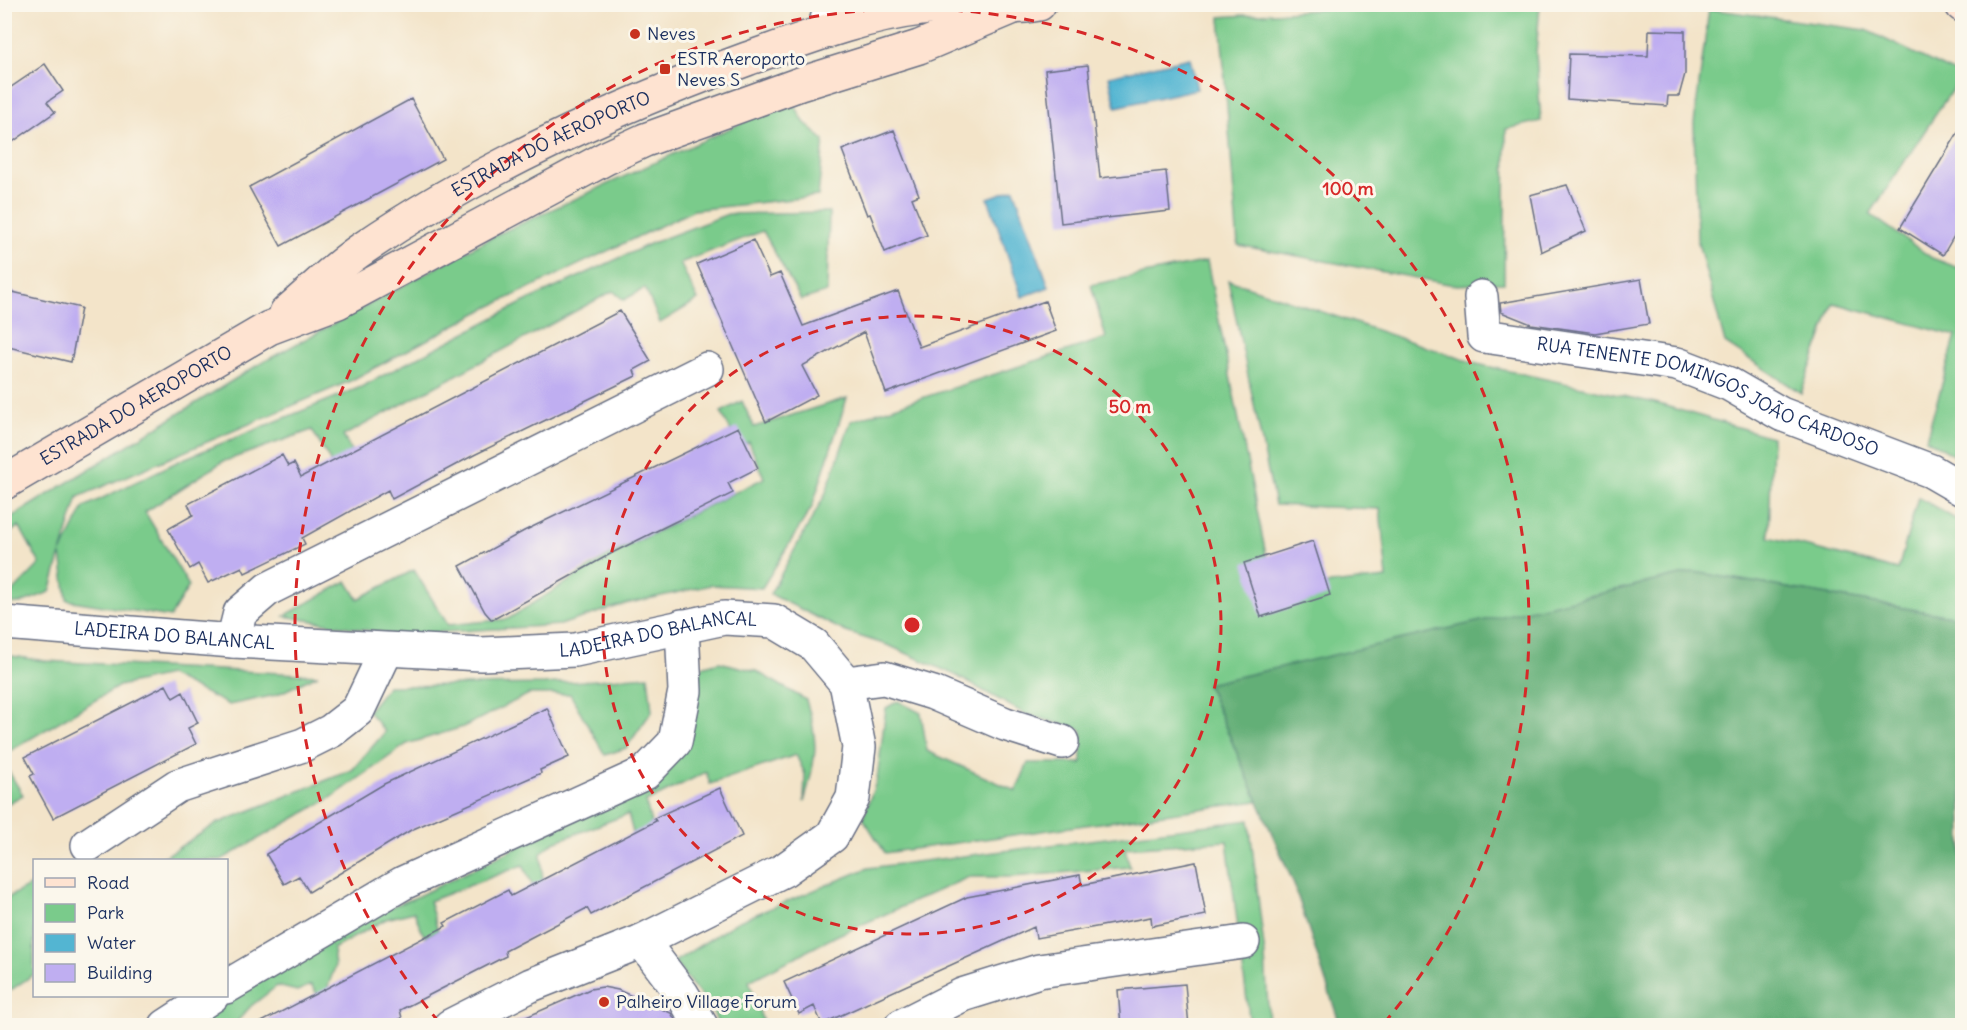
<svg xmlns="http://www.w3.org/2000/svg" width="1967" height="1030" font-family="Delius,sans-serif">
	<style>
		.green { fill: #7acb8b; stroke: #4a7d74; stroke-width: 1.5 }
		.forest { fill: #63af77; stroke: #3f6f6a; stroke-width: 1.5 }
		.water { fill: #53b5d2; stroke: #377298; stroke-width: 1.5 }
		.building { fill: #bfaef1 }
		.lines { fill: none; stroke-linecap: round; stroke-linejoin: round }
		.minor-casing { stroke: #676e83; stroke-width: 36 }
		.secondary-casing { stroke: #676e83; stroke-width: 36 }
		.minor { stroke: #fff; stroke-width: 33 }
		.secondary { stroke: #fee3d1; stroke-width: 33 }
		.ring { fill: none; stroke: #d62828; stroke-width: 3; stroke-dasharray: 10 8 }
		.poi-dot { fill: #c8321e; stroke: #fbf7ec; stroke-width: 2 }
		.labels { text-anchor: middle; stroke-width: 6; stroke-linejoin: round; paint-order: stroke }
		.poi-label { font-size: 18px; fill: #1b2f5e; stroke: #fbf7ec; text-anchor: start }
		.street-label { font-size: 18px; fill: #1b2f5e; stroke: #fbf7ec }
		.centre { fill: #d62828; stroke: #fbf7ec; stroke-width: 3 }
		.ring-label { font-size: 18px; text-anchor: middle; font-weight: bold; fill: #d62828; stroke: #fbf7ec; stroke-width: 6; stroke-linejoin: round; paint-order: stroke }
	</style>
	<rect width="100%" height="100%" fill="#fbf7ec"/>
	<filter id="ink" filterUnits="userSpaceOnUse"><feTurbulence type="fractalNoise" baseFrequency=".0167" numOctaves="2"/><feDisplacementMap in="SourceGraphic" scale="12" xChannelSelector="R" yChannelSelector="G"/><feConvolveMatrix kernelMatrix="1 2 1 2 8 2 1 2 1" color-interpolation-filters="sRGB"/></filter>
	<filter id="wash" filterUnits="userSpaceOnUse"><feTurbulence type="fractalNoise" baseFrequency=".008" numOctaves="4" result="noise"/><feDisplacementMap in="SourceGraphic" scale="24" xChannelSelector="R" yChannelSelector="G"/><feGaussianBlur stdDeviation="1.35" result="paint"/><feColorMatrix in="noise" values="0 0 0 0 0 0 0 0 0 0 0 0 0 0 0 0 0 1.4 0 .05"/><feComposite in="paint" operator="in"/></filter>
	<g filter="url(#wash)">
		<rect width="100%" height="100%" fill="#f3e4c9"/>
		<!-- green -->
		<path class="green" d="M1381 5H1540L1536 54 1541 121 1506 129 1504 283 1454 285 1238 245 1220 17Z
			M1709 9 1866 30 1961 76 1870 214 1932 258 1962 269V460L1926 439 1956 336 1834 303 1801 393 1725 343 1697 239 1694 123Z
			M792 100 804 122 824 141 818 196 694 210 483 310 350 381 78 497 61 553 84 507 183 459 361 387 522 303 652 243 728 214 829 212 827 292 801 300 763 231 680 263 698 300 660 323 645 288 624 300 613 291 343 436 361 467 341 480 312 430 222 462 145 512 189 586 170 617 67 600 61 554 50 592 21 603 5 604V600L40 564 19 526 5 537V521L256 366 496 235Z
			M1207 261 1273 590 1387 578 1380 509 1275 505 1228 280 1477 364 1655 403 1772 437 1769 537 1898 570 1918 497 1962 523V618L1694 572 1207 685 1258 801 885 853 863 818 877 779 886 708 898 701 921 713 927 751 1016 791 1028 763H1082V730L1025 714 955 675 890 646 846 632 770 594 825 495 851 421 1106 338 1091 285Z
			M847 398 812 507 762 588 711 585 625 604 560 625 395 635 284 616 347 581 358 599 414 570 448 625 508 619 612 554 764 478 749 442 739 446 721 412 742 401 754 427Z
			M5 655 45 661 318 675 276 695 229 705 169 675 119 686 5 754Z
			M719 662 756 671 806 700C820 743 816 759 804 802L805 774 796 755 710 784 706 772 646 802 655 839 636 844 628 814 554 842 541 853 543 883 534 889 523 865 429 901 438 931 424 936 414 912 386 919 333 949 335 967 328 986 336 1004 325 1006 311 985 297 991 277 986 251 1006 234 1025H193L216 998 362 918 414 898 638 788 696 685 701 667Z
			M648 676 652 711 626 748 605 755 570 694H529L463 727 407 744 332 797 221 860H159L216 824 352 770 385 732 368 711 388 686 544 684Z
			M4 764 23 795 5 805 4 804Z
			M1249 820 1265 956 1269 1025H1250L1227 841 1125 848 1130 867 1012 877H969L836 936 749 981 764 1025H718L713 1011 674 962 737 922 868 868Z
			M31 885 34 894V974L5 994V899Z"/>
		<!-- forest -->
		<path class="forest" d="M1694 572 1962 618V1025H1340L1293 882 1207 684Z"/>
		<!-- water -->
		<path class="water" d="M1190 58 1197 89 1116 107 1109 76Z
			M1014 189 1049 287 1022 297 988 198Z"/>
		<g id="blocks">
			<!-- building -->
			<path class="building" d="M1649 30 1685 31V74L1679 96H1668L1667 106 1567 99 1569 54 1648 56Z
				M45 64 63 91 47 102 55 112 4 148V92Z
				M1088 65 1100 178 1166 171 1170 211 1061 223 1045 70Z
				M411 99 443 159 281 246 249 187Z
				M1962 126V222L1943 255 1900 228Z
				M894 130 919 195 912 198 927 235 885 252 870 214 867 215 842 150Z
				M1567 185 1586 231 1541 252 1530 195Z
				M753 240 770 277 780 273 803 326 898 291 919 347 1045 301 1056 331 886 393 864 332 802 366 817 395 766 422 697 264Z
				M1641 279 1649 324 1595 333 1531 324 1501 312 1500 303Z
				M4 290 81 308 71 362 4 346Z
				M620 311 651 361 634 370 636 376 474 455 392 499 388 490 302 538 305 544 245 573 242 567 208 583 198 564 190 569 168 529 193 515 188 504 282 455 288 466 294 463 301 477Z
				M738 427 758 468 728 483 733 493 614 552 492 620 485 612 460 566 524 531Z
				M1313 541 1330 595 1261 617 1244 563Z
				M166 685 173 698 183 692 198 723 188 728 196 744 53 818 30 776 34 774 25 757Z
				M547 708 569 757 540 770 541 773 411 830 309 892 299 876 284 884 266 854 384 784Z
				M720 788 742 836 591 915 587 908 505 951 506 956 400 1010 402 1018 387 1026H254L446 926 444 923 508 890 511 896 656 821 654 818Z
				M1196 862 1206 915 1152 926 1151 917 1036 938 1034 927 822 1024 814 1006 799 1014 784 982 967 897 1080 875 1082 885Z
				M1185 984 1189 1026H1121L1118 990Z
				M603 987 618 990 671 1013 679 1026H506L590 989Z"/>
		</g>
	</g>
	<g filter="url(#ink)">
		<use href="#blocks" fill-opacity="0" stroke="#676e83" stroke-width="1.5"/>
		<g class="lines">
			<!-- minor casing -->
			<g class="minor-casing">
				<g id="minor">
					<path d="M823 32 832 4"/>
					<path id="s1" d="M1481 297 1484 336 1677 364 1729 384 1781 414 1931 471 1962 489"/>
					<path id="s2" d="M4 623 233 641 481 654 575 650 724 618 774 621 814 645 846 683 859 747 853 798 832 836 784 870 642 941 531 985 450 1026"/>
					<path d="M233 641 240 613 268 589 707 369"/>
					<path d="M846 683 884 678 933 693 1005 724 1062 742"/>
					<path d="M88 845 177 786 303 745 331 731 358 710 386 651"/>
					<path d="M642 941 682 994 701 1026"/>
					<path d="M226 987 403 883 645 773 675 742 685 691 682 626"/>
					<path d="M166 1026 212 996"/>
					<path d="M901 1026 962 995 1039 971 1243 942"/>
				</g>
			</g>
			<!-- secondary casing -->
			<g class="secondary-casing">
				<g id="secondary">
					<path d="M1962 4V5"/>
					<path id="s3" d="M286 313C311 292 335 267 362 249 481 168 612 108 747 59 804 39 862 16 921 9 960 4 999 11 1039 4"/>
					<path id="s4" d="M4 483 269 328 338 302 606 158 645 140 800 84 919 47 1009 9"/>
				</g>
			</g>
			<!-- minor -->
			<use href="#minor" class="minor"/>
			<!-- secondary -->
			<use href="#secondary" class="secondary"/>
		</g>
	</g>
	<!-- distance rings -->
	<g class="ring">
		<circle cx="912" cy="625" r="309"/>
		<path d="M439 1022A617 617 0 1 1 1385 1022"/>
	</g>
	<!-- markers -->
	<g class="poi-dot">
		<circle cx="635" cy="34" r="6"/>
		<rect x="659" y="63" width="12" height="12" rx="3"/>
		<circle cx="604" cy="1002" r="6"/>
	</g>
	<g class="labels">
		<!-- poi labels -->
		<g class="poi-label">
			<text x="647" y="40">Neves</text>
			<text x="677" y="65">ESTR Aeroporto<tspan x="677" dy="21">Neves S</tspan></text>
			<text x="616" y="1008">Palheiro Village Forum</text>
		</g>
		<!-- street labels -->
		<g class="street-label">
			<text dy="6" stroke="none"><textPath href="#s3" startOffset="316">ESTRADA DO AEROPORTO</textPath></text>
			<text dy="6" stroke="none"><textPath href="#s1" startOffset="273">RUA TENENTE DOMINGOS JOÃO CARDOSO</textPath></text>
			<text dy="6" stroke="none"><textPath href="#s4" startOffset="153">ESTRADA DO AEROPORTO</textPath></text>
			<text dy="6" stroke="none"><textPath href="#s2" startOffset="171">LADEIRA DO BALANCAL</textPath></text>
			<text dy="6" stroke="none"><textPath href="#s2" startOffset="657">LADEIRA DO BALANCAL</textPath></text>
		</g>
	</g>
	<circle cx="912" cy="625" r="9" class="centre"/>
	<g class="ring-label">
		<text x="1348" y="195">100 m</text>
		<text x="1130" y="413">50 m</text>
	</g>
	<!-- margin -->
	<rect width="1967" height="1030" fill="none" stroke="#fbf7ec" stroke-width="24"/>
	<!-- legend -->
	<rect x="33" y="859" width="195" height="138" fill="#fbf7ec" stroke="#a1a7b3" stroke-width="1.5"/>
	<rect x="45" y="878" width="30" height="9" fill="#fee3d1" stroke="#a1a7b3" stroke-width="1.5"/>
	<text x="87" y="889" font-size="18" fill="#1b2f5e">Road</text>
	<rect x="45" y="904" width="30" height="18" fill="#7acb8b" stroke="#a1a7b3" stroke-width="1.5"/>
	<text x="87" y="919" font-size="18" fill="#1b2f5e">Park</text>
	<rect x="45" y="934" width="30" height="18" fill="#53b5d2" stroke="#a1a7b3" stroke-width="1.5"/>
	<text x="87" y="949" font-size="18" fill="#1b2f5e">Water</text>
	<rect x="45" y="964" width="30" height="18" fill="#bfaef1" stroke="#a1a7b3" stroke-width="1.5"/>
	<text x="87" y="979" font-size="18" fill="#1b2f5e">Building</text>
</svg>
